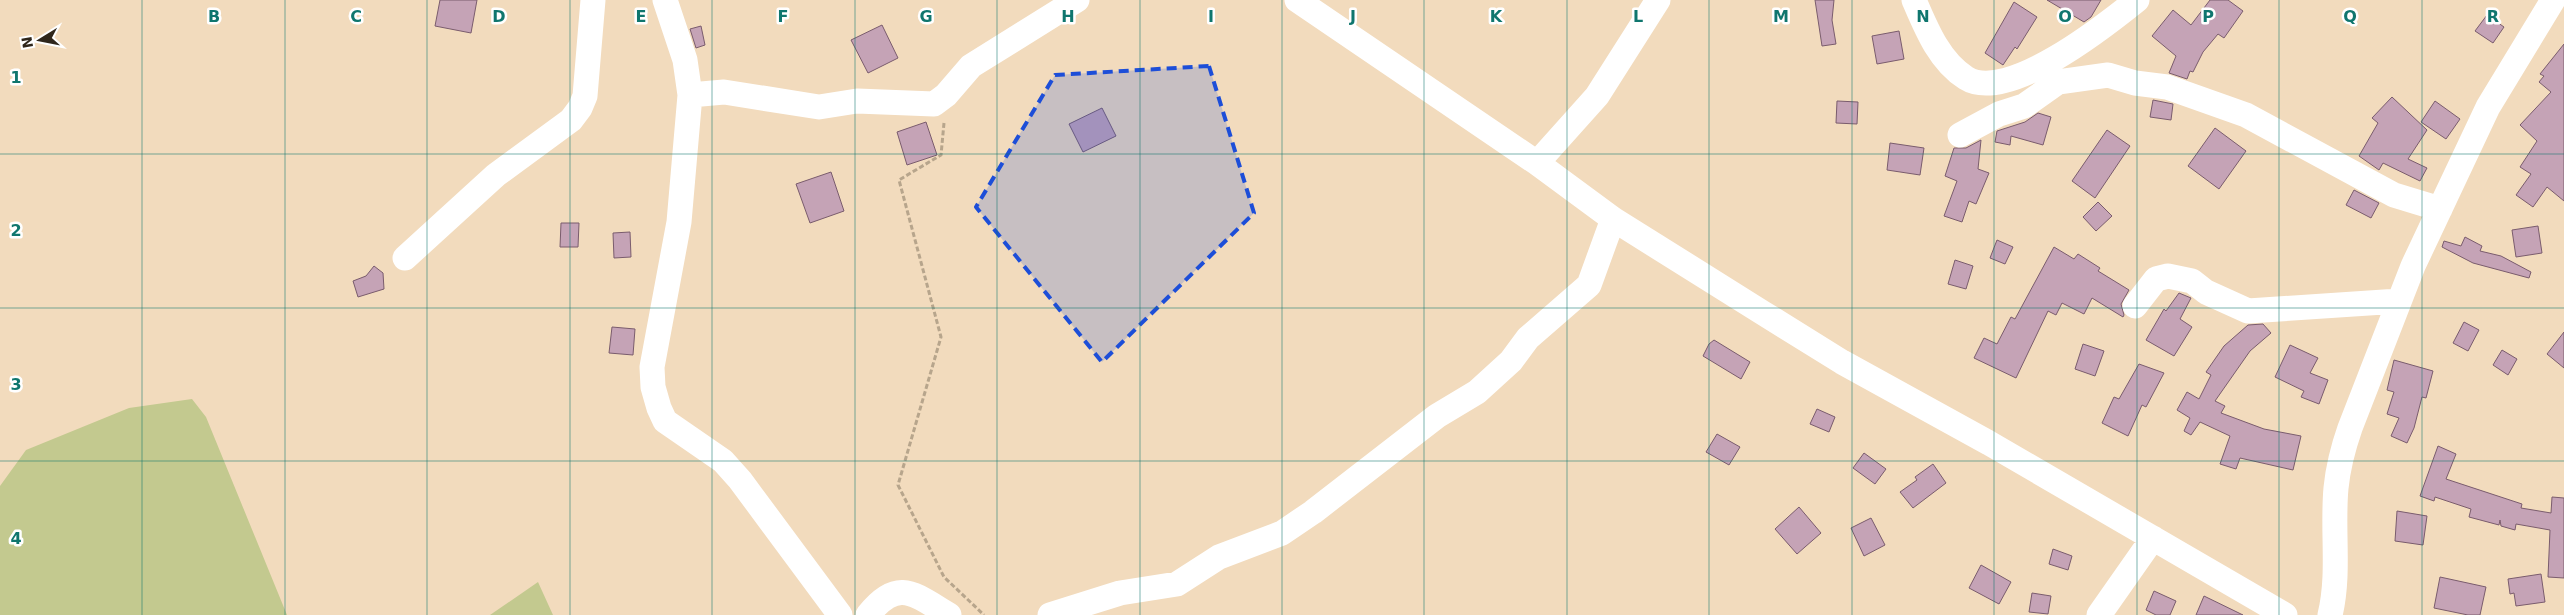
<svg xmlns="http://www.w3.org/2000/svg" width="2564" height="615" font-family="'DejaVu Sans',sans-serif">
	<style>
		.green { fill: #c3c98f }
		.building { fill: #c5a3b6; stroke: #7a5c6d }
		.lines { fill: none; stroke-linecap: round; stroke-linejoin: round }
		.path { stroke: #b7a58c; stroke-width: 3; stroke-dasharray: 5 2.5; stroke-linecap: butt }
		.minor { stroke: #fff; stroke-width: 25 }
		.marked { fill: #1d4ed8; fill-opacity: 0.2; stroke: #1d4ed8; stroke-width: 4; stroke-dasharray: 10 6; stroke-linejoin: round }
		.grid { fill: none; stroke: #0f766e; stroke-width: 1; stroke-opacity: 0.55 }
		.grid-label { font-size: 16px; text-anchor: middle; font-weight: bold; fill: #0f766e; stroke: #fff; stroke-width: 5; stroke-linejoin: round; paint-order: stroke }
	</style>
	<rect width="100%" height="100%" fill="#f2dbbd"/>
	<!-- green -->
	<path class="green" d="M192 399 206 417 287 615H0V486L26 450 129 408Z
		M538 582 553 615H490Z"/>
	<!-- building -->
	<path class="building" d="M440 0H477L471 33 435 26Z
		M1815 0H1834L1832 20 1836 44 1822 46Z
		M2047 0H2101L2091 17 2084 22Z
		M2210 0H2228L2243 11 2224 38 2218 34 2203 52 2193 72 2190 71 2187 79 2169 73 2176 56 2152 36 2173 10 2191 25Z
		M2014 2 2037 17 2017 49 2015 47 2003 65 1985 53Z
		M2487 15 2504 27 2493 43 2475 31Z
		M882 25 898 58 868 73 851 40Z
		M701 26 705 45 696 48 690 29Z
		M1899 31 1904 59 1877 64 1872 36Z
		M2564 44V201L2547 187 2533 207 2516 195 2531 174 2520 167 2537 141 2520 125 2551 92 2539 82 2544 76 2540 74Z
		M2392 97 2427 130 2408 159 2427 168 2420 181 2383 163 2379 170 2359 156 2378 123 2372 118Z
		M2153 100 2173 104 2171 120 2150 117Z
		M1837 101 1858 102 1857 124 1836 123Z
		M2435 101 2460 119 2446 139 2421 122Z
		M1102 108 1116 136 1083 152 1069 124Z
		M2038 113 2051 117 2043 145 2011 136 2010 145 1995 142 1997 131 2025 122Z
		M926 122 937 155 907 165 897 132Z
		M2215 128 2246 151 2219 189 2188 166Z
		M2107 130 2130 146 2095 198 2072 181Z
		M1981 140 1978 169 1989 173 1976 204 1969 201 1962 222 1944 216 1957 181 1945 176 1954 148H1966Z
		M1890 143 1924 148 1920 175 1887 170Z
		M831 172 844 211 810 223 796 184Z
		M2354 190 2379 203 2371 218 2346 205Z
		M2098 202 2112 216 2096 231 2083 217Z
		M561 223H579L578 247H560Z
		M2538 226 2542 253 2516 257 2512 230Z
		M630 232 631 257 614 258 613 233Z
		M2465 237 2482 246 2480 251 2501 256 2531 272 2529 278 2473 263 2442 247 2444 241 2461 246Z
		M1997 240 2013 247 2005 264 1990 258Z
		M2054 247 2074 259 2078 254 2100 268 2098 271 2129 290 2121 304 2124 315 2123 317 2092 298 2084 314 2062 303 2056 315 2048 311 2016 378 1974 358 1984 338 1997 344 2011 317 2015 319Z
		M1955 260 1973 266 1966 289 1948 284Z
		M374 266 383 273 384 289 358 297 353 281 366 276Z
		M2179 293 2191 298 2180 319 2192 327 2174 356 2146 340 2164 309 2166 311Z
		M2464 322 2479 330 2468 351 2453 343Z
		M2263 324 2271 333 2250 351 2215 401 2225 406 2221 413 2264 429 2301 436 2293 470 2240 458 2236 469 2220 464 2230 436 2200 422 2191 435 2184 431 2190 418 2177 410 2187 392 2199 399 2211 375 2206 372 2224 346 2248 325Z
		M612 327 635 329 633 355 609 353Z
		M2564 332V368L2547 354Z
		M1714 340 1750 362 1741 379 1703 356 1709 344Z
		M2083 344 2104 351 2095 376 2075 369Z
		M2290 345 2318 358 2310 373 2328 380 2319 404 2301 397 2304 391 2275 377Z
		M2502 350 2517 359 2508 375 2493 365Z
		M2394 360 2433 371 2426 398 2422 397 2414 428 2407 443 2391 436 2399 418 2387 414 2394 392 2387 390Z
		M2139 364 2164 373 2146 407 2142 405 2128 436 2102 423 2114 397 2119 399Z
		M1817 409 1835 417 1829 432 1810 424Z
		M1717 434 1740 447 1729 465 1706 452Z
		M2438 446 2456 454 2446 479 2522 504 2521 508 2551 513 2552 497 2564 498V578L2548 577 2550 530 2516 524 2515 530 2501 526 2500 520 2499 525 2469 517 2471 509 2435 497 2434 501 2420 496Z
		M1864 453 1886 469 1875 484 1853 468Z
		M1933 464 1946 483 1913 508 1900 492 1917 480 1915 477Z
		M1799 507 1821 533 1797 554 1775 529Z
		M2397 511 2427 516 2423 545 2395 541Z
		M1871 518 1885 545 1864 556 1851 528Z
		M2053 549 2072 556 2068 570 2049 564Z
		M1981 565 2011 582 1999 604 1969 588Z
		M2541 574 2545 602 2516 606 2514 593 2510 594 2508 579Z
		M2440 577 2486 587 2480 615H2468L2434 608Z
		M2154 591 2176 601 2170 615H2156L2146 610Z
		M2032 593 2051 596 2048 614 2029 612Z
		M2204 596 2243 615H2196Z"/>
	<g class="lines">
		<!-- path -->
		<path class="path" d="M944 123 941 155 899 180 941 337 898 485 944 577 984 615"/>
		<!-- minor -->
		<path class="minor" d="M665 0 685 60 690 95 679 222 652 367 653 387 659 408 665 421 723 461 740 480 840 615
			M1297 0 1537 163 1613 219 1763 313 1842 362 1989 443 2285 615
			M1914 0C1926 28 1939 61 1966 78 2007 104 2106 25 2137 0
			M690 95 724 92 819 107 857 101 934 104 946 95 971 66 1077 0
			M1960 135 1999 114 2024 106 2058 82 2108 75 2135 83 2167 87 2246 115 2394 195 2440 209
			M1537 163 1597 96 1658 0
			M405 258 496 175 571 120 580 108 585 96 593 0
			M2135 306 2156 279 2168 276 2192 281 2206 292 2248 311 2399 301
			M868 615C898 577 914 594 949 615
			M1050 615 1120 593 1177 584 1219 557 1282 533 1313 512 1437 416 1477 392 1511 361 1528 338 1589 285 1613 219
			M2099 615 2153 538
			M2330 615C2340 574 2332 530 2336 488 2338 468 2343 448 2350 428L2413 266 2488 107 2553 0"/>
	</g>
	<!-- marked area -->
	<path class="marked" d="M1209 66 1254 213 1102 362 976 207 1055 75Z"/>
	<!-- grid -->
	<path class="grid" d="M142 0V615M285 0V615M427 0V615M570 0V615M712 0V615M855 0V615M997 0V615M1140 0V615M1282 0V615M1424 0V615M1567 0V615M1709 0V615M1852 0V615M1994 0V615M2137 0V615M2279 0V615M2422 0V615M0 154H2564M0 308H2564M0 461H2564"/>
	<g class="grid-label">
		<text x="214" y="22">B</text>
		<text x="356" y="22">C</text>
		<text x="499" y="22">D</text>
		<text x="641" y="22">E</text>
		<text x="783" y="22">F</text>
		<text x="926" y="22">G</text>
		<text x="1068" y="22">H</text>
		<text x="1211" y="22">I</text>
		<text x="1353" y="22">J</text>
		<text x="1496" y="22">K</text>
		<text x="1638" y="22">L</text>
		<text x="1781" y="22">M</text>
		<text x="1923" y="22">N</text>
		<text x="2065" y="22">O</text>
		<text x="2208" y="22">P</text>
		<text x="2350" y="22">Q</text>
		<text x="2493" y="22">R</text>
		<text x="16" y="83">1</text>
		<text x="16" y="236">2</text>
		<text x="16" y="390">3</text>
		<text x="16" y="544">4</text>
	</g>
	<!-- north arrow -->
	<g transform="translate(40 40) rotate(260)" stroke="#ffffff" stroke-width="4" paint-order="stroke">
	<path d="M0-4L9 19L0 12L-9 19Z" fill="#2f261b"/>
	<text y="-8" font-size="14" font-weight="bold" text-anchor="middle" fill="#2f261b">N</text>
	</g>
</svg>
